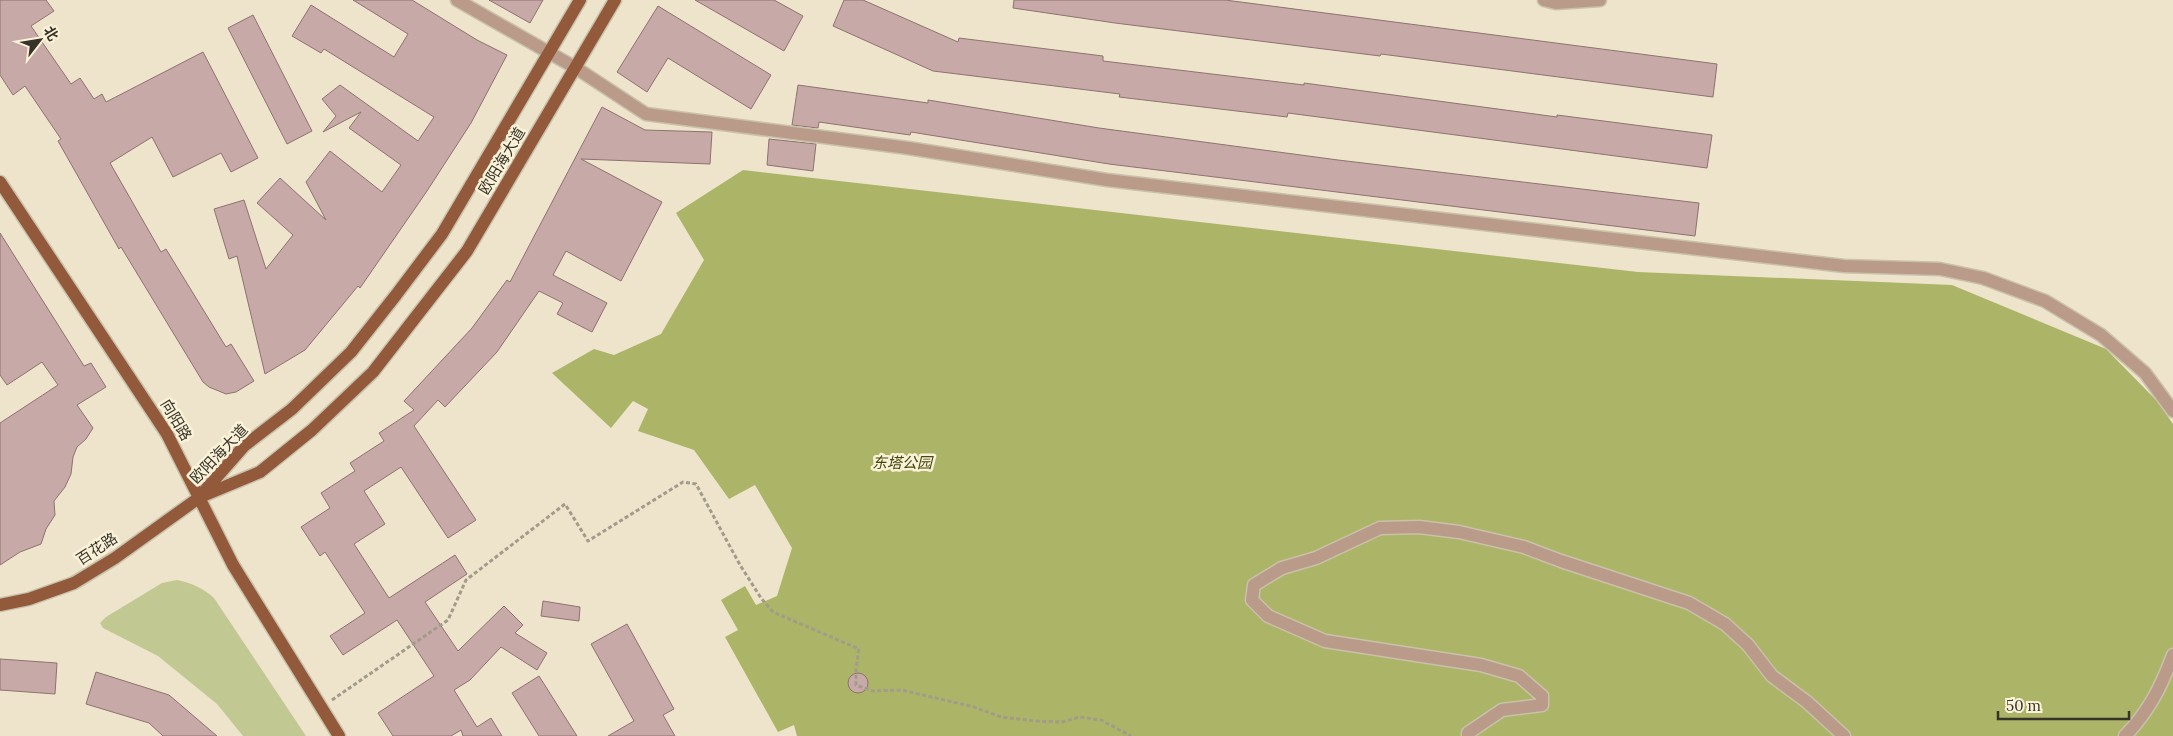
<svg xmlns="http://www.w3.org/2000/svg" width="2173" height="736" font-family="Lora,'Noto Sans SC',serif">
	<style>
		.green { fill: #c1c891 }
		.forest { fill: #acb567 }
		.building { fill: #c7a9a7; stroke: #8e7270 }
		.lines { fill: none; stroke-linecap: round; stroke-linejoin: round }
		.minor-casing { stroke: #c9c1ab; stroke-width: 15 }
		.major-casing { stroke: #c9c1ab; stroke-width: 15 }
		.path { stroke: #a29b89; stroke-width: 3; stroke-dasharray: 4 2.5; stroke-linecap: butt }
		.minor { stroke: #ba9a88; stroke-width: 12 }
		.major { stroke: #925a3a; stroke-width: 12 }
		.labels { text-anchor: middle; stroke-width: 5; stroke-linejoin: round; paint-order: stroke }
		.street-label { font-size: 15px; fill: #373329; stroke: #faf2d8 }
		.park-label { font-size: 15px; font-style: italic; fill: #43480c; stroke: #faf2d8 }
	</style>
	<rect width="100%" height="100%" fill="#ede4cb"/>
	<!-- green -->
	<path class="green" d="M177 580C192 583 203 588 214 598L306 736H243L217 704 158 656 103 628 100 623 106 617 162 583Z"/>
	<!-- forest -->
	<path class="forest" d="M743 170 1638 272 1952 285 2106 349 2157 401 2173 424V736H797L794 725 778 732 725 637 738 630 721 600 745 586 756 605 777 596 792 548 755 485 729 499 694 450 638 431 648 409 633 401 611 428 552 373 594 349 614 355 661 334 704 260 676 213Z"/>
	<!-- building -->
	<path class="building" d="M0 0H46L54 11 31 26 71 84 80 78 94 99 102 94 106 102 203 52 258 158 231 172 221 153 173 177 152 137 110 163 161 252 166 249 226 347 231 344 254 381 236 392 226 394 209 387 203 382 121 247 119 249 58 141 61 139 25 86 13 95 0 75Z
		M353 0H412L477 40 507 55 471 123 427 191 360 288 358 286 305 350 265 374 237 256 229 259 214 209 244 200 266 269 293 235 257 203 280 178 326 220 306 182 330 151 382 192 401 165 349 128 361 112 323 132 336 116 322 99 340 85 418 141 434 117 324 49 321 53 292 36 311 5 394 57 408 34Z
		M489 0H543L530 23Z
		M695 0H774L803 16 784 51Z
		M844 0H863L958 42 959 38 1103 56V61L1304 85V83L1557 117V115L1712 135 1707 168 1288 113 1287 117 1119 97 1120 94 933 71 833 26Z
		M1014 0H1225L1717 64 1713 97 1381 54 1380 56 1115 23 1013 8Z
		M658 6 771 75 751 109 668 58 647 92 617 72Z
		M253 15 312 131 287 144 228 28Z
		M798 85 928 103V100L1099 128 1338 160 1699 203 1695 236 1109 164 911 132 910 135 819 122 818 128 792 125Z
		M602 107 645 130 712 132 710 164 581 159 662 202 621 281 566 251 553 275 607 303 592 332 557 314 563 303 539 291 497 352 445 407 438 400 414 426 476 520 448 538 401 467 364 491 385 524 354 544 389 598 455 555 467 574 425 602 458 651 504 606 523 625 515 633 547 653 537 670 501 647 470 680 454 690 477 727 491 718 502 736H463L461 730 451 736H393L378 713 434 676 397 620 343 655 330 636 365 613 325 552 320 556 301 527 330 508 321 493 355 471 350 463 384 441 379 433 414 410 404 401 472 328 507 280 510 282Z
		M769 139 816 144 813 171 767 165Z
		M0 233 84 366 91 363 106 387 77 405 93 428 86 439 77 447 73 457 71 474 65 487 54 501 55 515 46 529 41 544 20 552 0 565V423L58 385 42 362 7 385 0 375Z
		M543 601 580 607 579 621 541 616Z
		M627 624 674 709 663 715 675 736H608L634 721 591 644Z
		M0 659 57 663 55 694 0 690Z
		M96 672 169 695 217 736H163L149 723 86 704Z
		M848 683a10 10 0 1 1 20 0a10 10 0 1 1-20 0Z
		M539 676 577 736H539L512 693Z"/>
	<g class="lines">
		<!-- minor casing -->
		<g class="minor-casing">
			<path id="minor" d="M457 0 576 68 646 114 908 148 1107 180 1844 266 1940 269 1983 278 2045 301 2101 335 2145 373 2173 411
				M1544 0 1556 3 1600 0
				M1468 736V733L1502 710 1542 705V696L1519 676 1481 665 1325 641 1268 616 1252 600 1254 585 1282 568 1316 558 1380 528 1419 527 1459 532 1524 547 1561 561 1689 603 1725 624 1748 645 1772 676 1807 702 1844 736
				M2125 736C2149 711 2161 687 2173 655"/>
		</g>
		<!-- major casing -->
		<g class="major-casing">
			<path id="major" d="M0 182 167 434 233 565 339 736
				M201 495 244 446 292 409 351 352 396 295 442 234 580 0
				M0 605 29 599 74 583 115 558 200 497 260 472 312 430 373 372 467 251 615 0"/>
		</g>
		<!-- path -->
		<path class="path" d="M332 700 448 620 466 580 565 504 588 541 683 482 696 484 740 565 761 598 773 612 859 649 856 669V685L872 691 902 690 974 707 1001 717 1035 721 1062 722 1080 717 1101 720 1131 736"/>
		<!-- minor -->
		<use href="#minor" class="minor"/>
		<!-- major -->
		<use href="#major" class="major"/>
	</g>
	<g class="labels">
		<!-- street labels -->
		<g class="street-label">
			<text transform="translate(502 161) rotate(-59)" y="5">欧阳海大道</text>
			<text transform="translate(176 420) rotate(59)" y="5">向阳路</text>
			<text transform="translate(219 454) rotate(-46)" y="5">欧阳海大道</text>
			<text transform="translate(97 549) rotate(-33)" y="5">百花路</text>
		</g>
		<!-- park labels -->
		<g class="park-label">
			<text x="902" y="468">东塔公园</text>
		</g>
	</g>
	<!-- north arrow -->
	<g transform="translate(40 40) rotate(59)" stroke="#faf2d8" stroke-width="4" paint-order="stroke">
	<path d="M0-4L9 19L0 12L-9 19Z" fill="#373329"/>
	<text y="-8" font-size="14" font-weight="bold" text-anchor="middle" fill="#373329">北</text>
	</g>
	<!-- scale -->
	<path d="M1998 711v8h131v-8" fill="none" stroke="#373329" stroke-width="2.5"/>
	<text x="2006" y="711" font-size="15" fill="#373329" stroke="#faf2d8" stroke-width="4" paint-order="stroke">50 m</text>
</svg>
